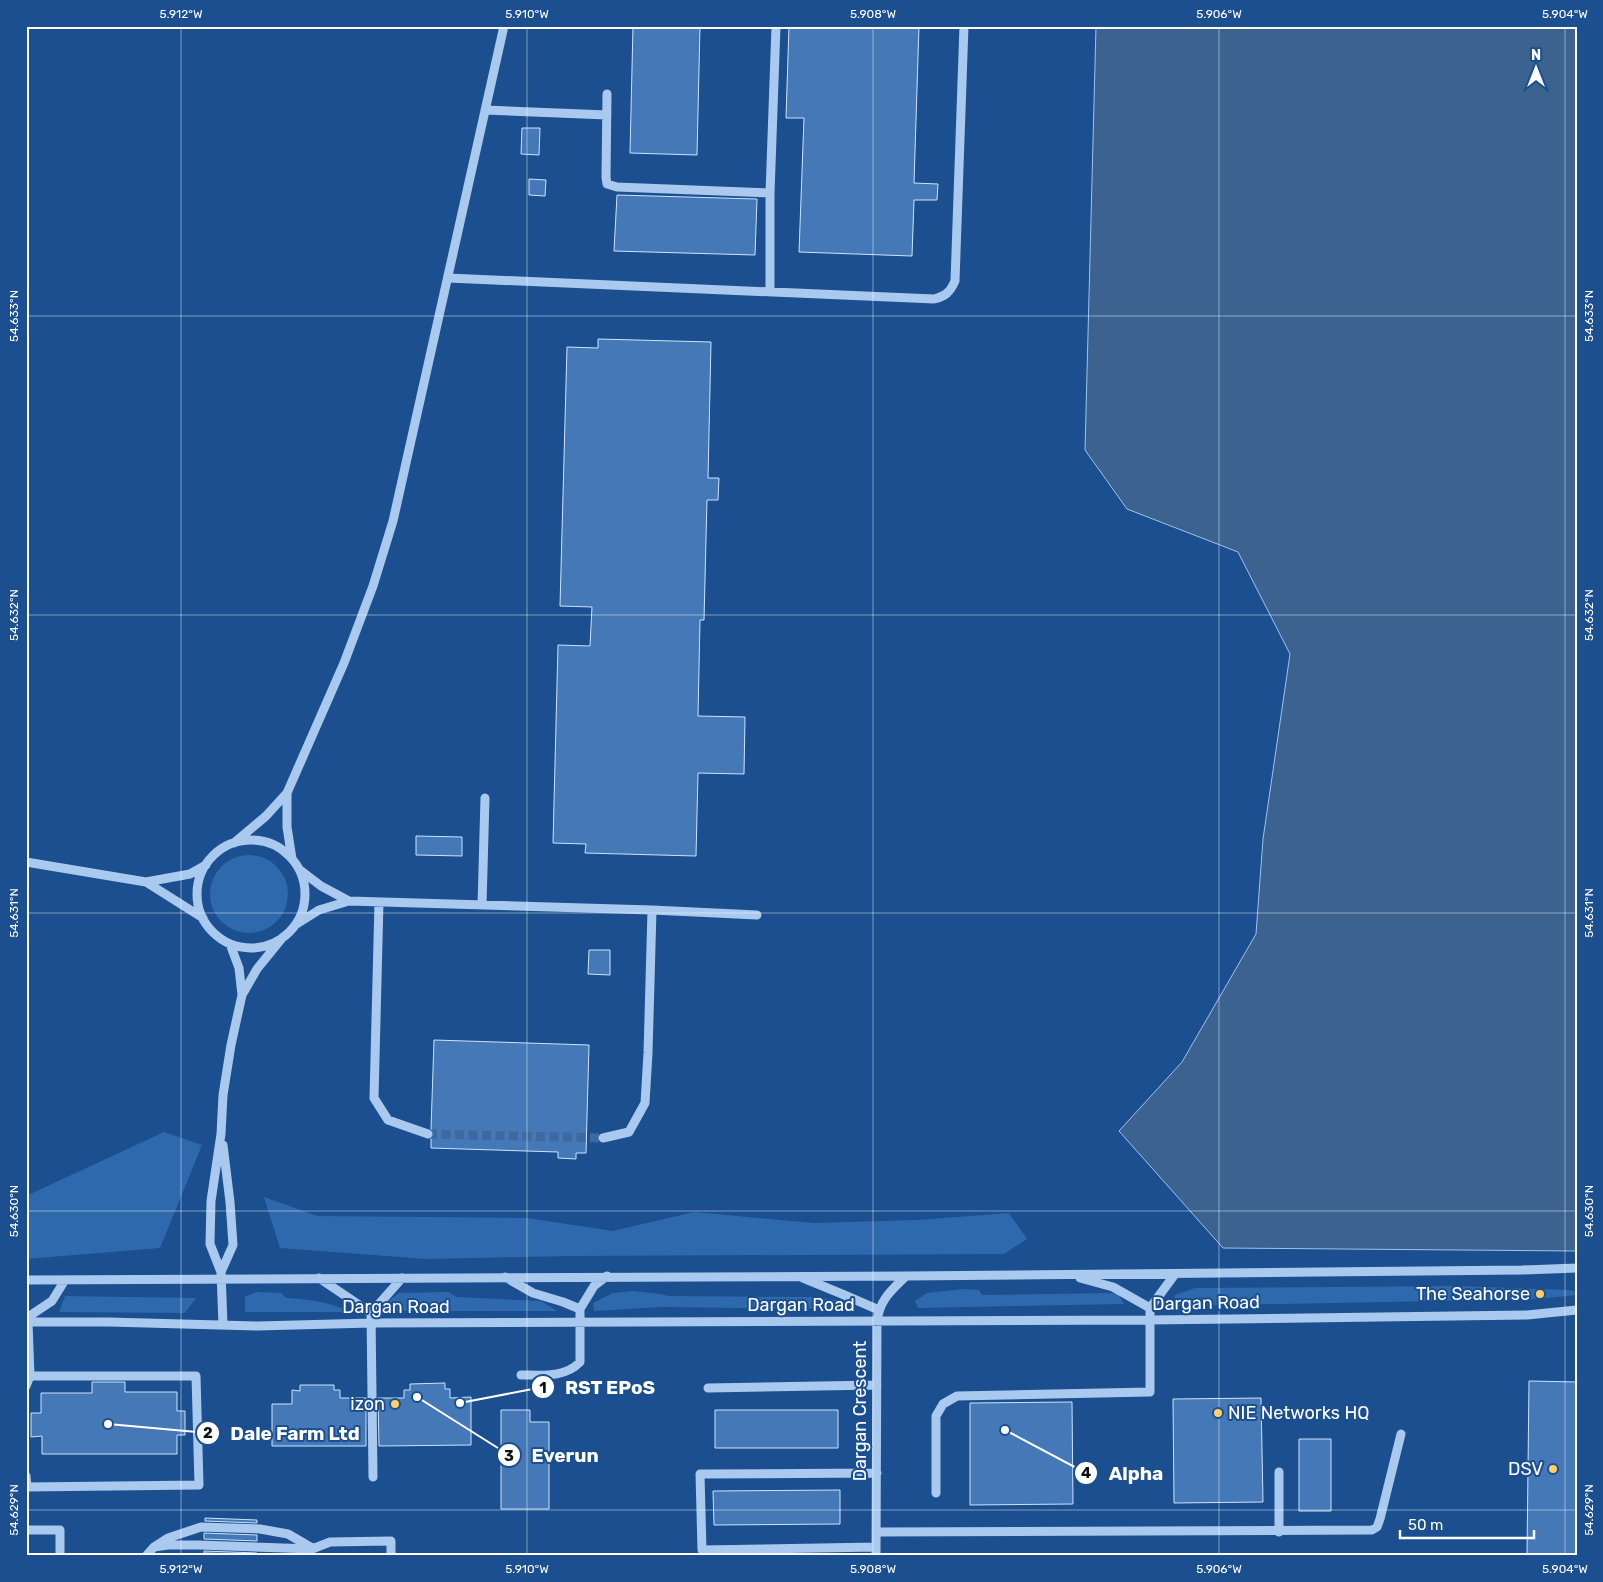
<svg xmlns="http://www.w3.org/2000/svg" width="1603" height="1582" font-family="Rubik,sans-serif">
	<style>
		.green { fill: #2e69ad }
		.water { fill: #3c6290; stroke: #9cc4f0 }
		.building { fill: #4478b7; stroke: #cfe3fa }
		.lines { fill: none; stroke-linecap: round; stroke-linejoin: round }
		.minor-tunnel { stroke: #3d69a0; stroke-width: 9; stroke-dasharray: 9 4.5; stroke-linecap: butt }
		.minor { stroke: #a9c9ee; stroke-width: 9 }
		.ticks { fill: none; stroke: #fff; stroke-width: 1; stroke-opacity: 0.45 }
		.poi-dot { fill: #ffd166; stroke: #1b4f8f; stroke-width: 2 }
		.labels { text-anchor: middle; stroke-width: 4; stroke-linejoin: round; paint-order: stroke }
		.poi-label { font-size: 18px; fill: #fff; stroke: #1b4f8f; text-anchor: end }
		.street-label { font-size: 18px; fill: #fff; stroke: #1b4f8f }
		.leader { fill: none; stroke: #fff; stroke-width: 2 }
		.callout-dot { fill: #fff; stroke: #1b4f8f; stroke-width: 2 }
		.mark-label { font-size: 15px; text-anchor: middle; font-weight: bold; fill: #111 }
		.callout-label { font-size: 19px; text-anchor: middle; font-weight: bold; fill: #fff; stroke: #1b4f8f; stroke-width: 4; stroke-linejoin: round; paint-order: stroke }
		.neatline { fill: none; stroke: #fff; stroke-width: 2 }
		.ticks-label { font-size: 12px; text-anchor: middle; fill: #fff }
	</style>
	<rect width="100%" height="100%" fill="#1b4f8f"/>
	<!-- green -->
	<path class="green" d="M210 894a39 39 0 1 1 78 0a39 39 0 1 1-78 0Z
		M164 1132 202 1145 160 1248 26 1259V1196Z
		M264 1197 317 1216 527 1218 613 1231 694 1212 813 1223 917 1220 1009 1213 1027 1239 1004 1254 575 1256 426 1259 280 1248Z
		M1457 1286 1569 1290 1577 1292V1295L1536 1299 1174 1306 1175 1295 1195 1288Z
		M964 1289 979 1290 982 1295 1117 1293 1124 1304 918 1308 915 1301 927 1293Z
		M633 1291 660 1294 668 1296 809 1297 839 1300 840 1309 663 1307 594 1311 593 1303 613 1293Z
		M256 1292 281 1293 286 1298C312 1300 326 1301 351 1312H245V1297Z
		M448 1292 457 1297 541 1301 557 1311H384L383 1305 399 1293Z
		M65 1296 196 1298 185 1313 59 1312Z"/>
	<!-- water -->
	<path class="water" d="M1096 26H1577V1251L1223 1248 1119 1131 1182 1062 1256 934 1263 839 1290 654 1238 552 1127 509 1085 450Z"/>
	<!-- building -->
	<path class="building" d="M633 26H700L697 155 630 153Z
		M789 26H919L914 183 938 184 937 200H914L912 256 799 252 804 118H786Z
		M522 128H540L539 155 521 154Z
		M529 179 546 180 545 196 529 195Z
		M617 195 757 199 755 255 614 251Z
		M598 339 711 342 708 478H719L718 500H707L704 620H700L698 716 745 717 744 774 698 773 696 856 585 853 586 844 553 843 558 645 590 646 592 607 560 606 567 347 598 348Z
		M416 836 462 837V856L416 855Z
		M589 950H610V975L588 974Z
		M434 1040 589 1045 586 1153H576V1159L558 1158V1152L431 1148V1139L434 1133 431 1129Z
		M1529 1381 1577 1382V1556H1527Z
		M92 1382H125V1392H177V1411H185V1435H177V1454H42V1436L31 1437V1413H41V1393H92Z
		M445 1383V1389H450V1398L471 1397V1445L379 1446 378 1398H404V1390H410V1384Z
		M300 1385H334V1390H340V1398H366V1446H272V1404H292V1390L300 1391Z
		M1261 1398 1263 1502 1174 1503 1173 1399Z
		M1072 1402 1073 1504 970 1505V1403Z
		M501 1410H530V1422H549V1509H501Z
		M715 1410H838V1448H715Z
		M1299 1439H1331V1511H1299Z
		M840 1490V1524L714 1525 713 1491Z
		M205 1518 257 1520V1523L205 1521Z
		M204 1533 257 1535V1541L204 1539Z
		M204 1551 257 1553V1555L204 1553Z"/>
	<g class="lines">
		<!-- minor-tunnel -->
		<path class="minor-tunnel" d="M428 1134 603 1138"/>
		<!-- minor -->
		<path class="minor" d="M607 94 606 177 607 184 617 187 770 193
			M485 110 607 115
			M448 278 934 299C946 296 950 292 955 281L964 26
			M770 292V193L776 26
			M287 793V827L292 859
			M197 894a54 54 0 1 1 108 0a54 54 0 1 1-108 0Z
			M234 843 266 816 287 793 344 663 373 586 393 521 504 26
			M26 862 146 882 190 874 206 865
			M300 870 321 886 349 901
			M146 882 203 918
			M379 902 374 1098 388 1120 428 1134
			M482 905 485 798
			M295 925 319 910 349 901 652 910 757 915
			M230 944 239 968 242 995
			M603 1138 629 1132 645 1103 648 1053 652 910
			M221 1272 233 1245 230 1202 223 1145
			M505 1277 533 1293 563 1302 580 1309
			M319 1278 371 1313
			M803 1278 842 1294 879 1310
			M1080 1278 1113 1287 1150 1308
			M26 1280 906 1276 1522 1270 1577 1268
			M26 1316 28 1317V1322L30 1376 26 1386
			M28 1317 52 1301 65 1280
			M26 1322H109L258 1326 371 1323 1150 1320 1527 1315 1577 1310
			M223 1325 221 1272 210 1244 211 1201 221 1134 223 1095 231 1045 242 995 257 969 283 937
			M521 1375C542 1375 565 1378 580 1362V1309L594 1286 607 1276
			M708 1388 877 1385
			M1279 1472V1532
			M26 1476 27 1487 199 1485 196 1376H30
			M373 1477 371 1313 402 1278
			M936 1493V1416L943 1404 957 1396 1150 1392V1308L1175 1274
			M26 1530H60V1556
			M876 1532 1372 1530 1377 1527 1380 1519 1401 1434
			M154 1547 168 1545H199L312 1549 330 1542 391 1541V1556
			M876 1547 702 1550 700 1474 877 1473
			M146 1556 154 1547 168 1538 201 1527 260 1529 288 1534 312 1548
			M876 1556 877 1321C880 1299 891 1291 906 1276"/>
	</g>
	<!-- ticks -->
	<path class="ticks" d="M181 26V1556M527 26V1556M873 26V1556M1219 26V1556M1565 26V1556M26 316H1577M26 615H1577M26 913H1577M26 1211H1577M26 1510H1577"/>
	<!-- markers -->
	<g class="poi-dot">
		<circle cx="1540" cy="1294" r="5"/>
		<circle cx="395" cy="1404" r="5"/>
		<circle cx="1218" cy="1413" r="5"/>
		<circle cx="1553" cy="1469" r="5"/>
	</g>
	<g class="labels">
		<!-- poi labels -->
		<g class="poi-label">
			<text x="1530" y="1300">The Seahorse</text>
			<text x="385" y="1410">izon</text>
			<text x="1228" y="1419" text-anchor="start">NIE Networks HQ</text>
			<text x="1543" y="1475">DSV</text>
		</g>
		<!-- street labels -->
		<g class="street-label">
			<text transform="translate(1206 1303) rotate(-1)" y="6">Dargan Road</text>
			<text x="801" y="1311">Dargan Road</text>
			<text x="396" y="1313">Dargan Road</text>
			<text transform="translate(860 1411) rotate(-90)" y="6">Dargan Crescent</text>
		</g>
	</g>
	<!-- callouts -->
	<path class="leader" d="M460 1403L543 1387M108 1424L208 1433M417 1397L509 1455M1005 1430L1086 1473"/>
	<g class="callout-dot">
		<circle cx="460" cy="1403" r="5"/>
		<circle cx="108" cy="1424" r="5"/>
		<circle cx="417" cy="1397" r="5"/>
		<circle cx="1005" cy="1430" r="5"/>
		<circle cx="543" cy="1387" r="12"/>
		<circle cx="208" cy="1433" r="12"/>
		<circle cx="509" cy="1455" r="12"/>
		<circle cx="1086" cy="1473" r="12"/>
	</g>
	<g class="mark-label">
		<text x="543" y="1393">1</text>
		<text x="208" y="1438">2</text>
		<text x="509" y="1461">3</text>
		<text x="1086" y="1478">4</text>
	</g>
	<g class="callout-label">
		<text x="610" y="1394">RST EPoS</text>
		<text x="295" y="1440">Dale Farm Ltd</text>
		<text x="565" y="1462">Everun</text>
		<text x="1136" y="1480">Alpha</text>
	</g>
	<!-- border -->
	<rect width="1603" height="1582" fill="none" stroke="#1b4f8f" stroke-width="55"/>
	<!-- north arrow -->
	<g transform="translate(1536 68)" stroke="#1b4f8f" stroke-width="4" paint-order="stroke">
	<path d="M0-4L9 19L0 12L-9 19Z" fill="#ffffff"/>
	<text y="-8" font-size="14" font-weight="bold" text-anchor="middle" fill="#ffffff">N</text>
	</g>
	<!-- scale -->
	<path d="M1400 1530v8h134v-8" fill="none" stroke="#ffffff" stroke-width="2.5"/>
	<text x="1408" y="1530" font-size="15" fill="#ffffff" stroke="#1b4f8f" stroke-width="4" paint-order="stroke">50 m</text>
	<rect x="28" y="28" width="1548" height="1526" class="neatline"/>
	<g class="ticks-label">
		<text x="181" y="18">5.912°W</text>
		<text x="527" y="18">5.910°W</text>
		<text x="873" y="18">5.908°W</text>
		<text x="1219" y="18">5.906°W</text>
		<text x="1565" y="18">5.904°W</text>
		<text transform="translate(14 316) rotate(-90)" y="4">54.633°N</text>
		<text transform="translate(1589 316) rotate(-90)" y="4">54.633°N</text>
		<text transform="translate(14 615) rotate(-90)" y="4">54.632°N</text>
		<text transform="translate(1589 615) rotate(-90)" y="4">54.632°N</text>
		<text transform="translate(14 913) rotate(-90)" y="4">54.631°N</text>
		<text transform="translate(1589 913) rotate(-90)" y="4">54.631°N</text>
		<text transform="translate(14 1211) rotate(-90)" y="4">54.630°N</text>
		<text transform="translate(1589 1211) rotate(-90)" y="4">54.630°N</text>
		<text transform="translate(14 1510) rotate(-90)" y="4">54.629°N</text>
		<text transform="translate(1589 1510) rotate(-90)" y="4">54.629°N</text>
		<text x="181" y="1573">5.912°W</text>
		<text x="527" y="1573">5.910°W</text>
		<text x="873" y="1573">5.908°W</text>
		<text x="1219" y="1573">5.906°W</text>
		<text x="1565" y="1573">5.904°W</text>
	</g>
</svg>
